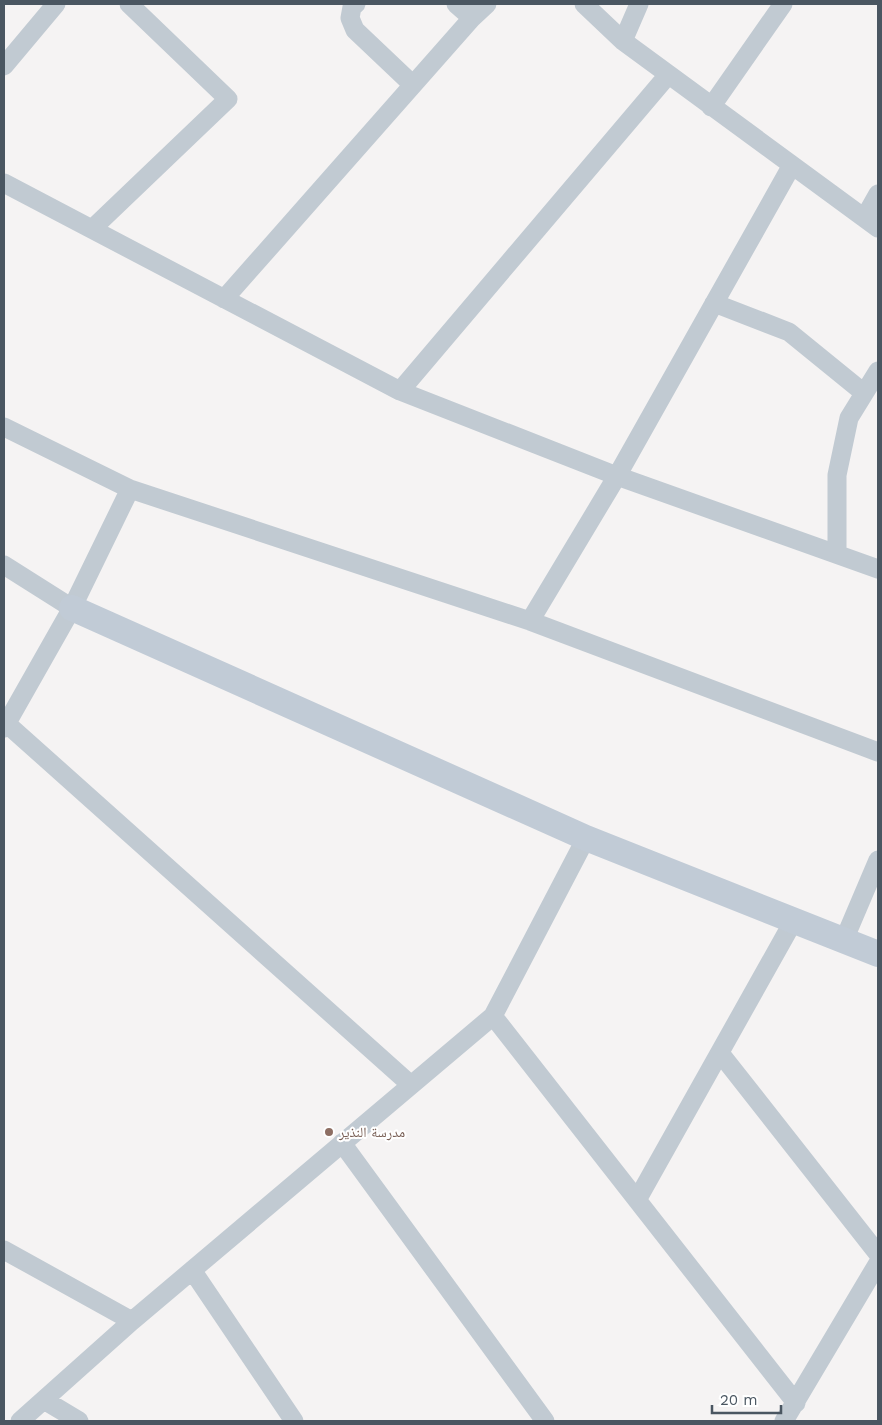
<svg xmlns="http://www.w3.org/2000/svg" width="882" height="1425" font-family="'Work Sans','Noto Naskh Arabic',sans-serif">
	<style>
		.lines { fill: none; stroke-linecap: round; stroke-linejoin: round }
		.street { stroke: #c1cad2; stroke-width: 19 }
		.secondary { stroke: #c1cbd6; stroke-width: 26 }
		.education-dot { fill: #8d6e63; stroke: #fff; stroke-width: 2 }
		.labels { text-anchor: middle; stroke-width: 4; stroke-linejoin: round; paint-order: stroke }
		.education-label { font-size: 14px; fill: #785e54; stroke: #fff; text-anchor: start }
	</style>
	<rect width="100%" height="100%" fill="#f5f3f3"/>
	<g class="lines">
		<!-- street -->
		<path class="street" d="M356 4 352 7 350 18 355 30 413 85
			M456 4 472 18
			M584 4 623 41 878 228
			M623 41 639 4
			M4 66 56 4
			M711 107 783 4
			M4 183 400 391 617 476 878 569
			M865 217 878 194
			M92 229 228 99 129 4
			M224 299 472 18 487 4
			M714 303 789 332 864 393
			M400 391 668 75
			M4 427 130 489 530 621 878 752
			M837 554V475L849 418 878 371
			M4 565 72 608
			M530 621 617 476 792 165
			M6 723 411 1085
			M4 728 72 608 130 489
			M844 940 878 860
			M493 1016 796 1403
			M720 1053 878 1254
			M342 1143 545 1421
			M637 1200 794 920
			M4 1250 132 1321
			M192 1270 294 1421
			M44 1400 79 1421
			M20 1421 132 1321 493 1016 586 838
			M784 1421 878 1263"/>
		<!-- secondary -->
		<path class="secondary" d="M72 608 586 838 878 954"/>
	</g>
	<!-- markers -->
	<circle class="education-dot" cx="329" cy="1132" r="5"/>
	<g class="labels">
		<!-- education labels -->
		<g class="education-label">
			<text x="339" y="1137">مدرسة النذير</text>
		</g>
	</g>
	<!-- border -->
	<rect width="882" height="1425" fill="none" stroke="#4a5661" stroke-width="10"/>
	<!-- scale -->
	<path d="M712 1405v8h69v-8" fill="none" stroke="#4a5661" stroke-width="2.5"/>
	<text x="720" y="1405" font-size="15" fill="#4a5661" stroke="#ffffff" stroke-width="4" paint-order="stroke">20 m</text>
</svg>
